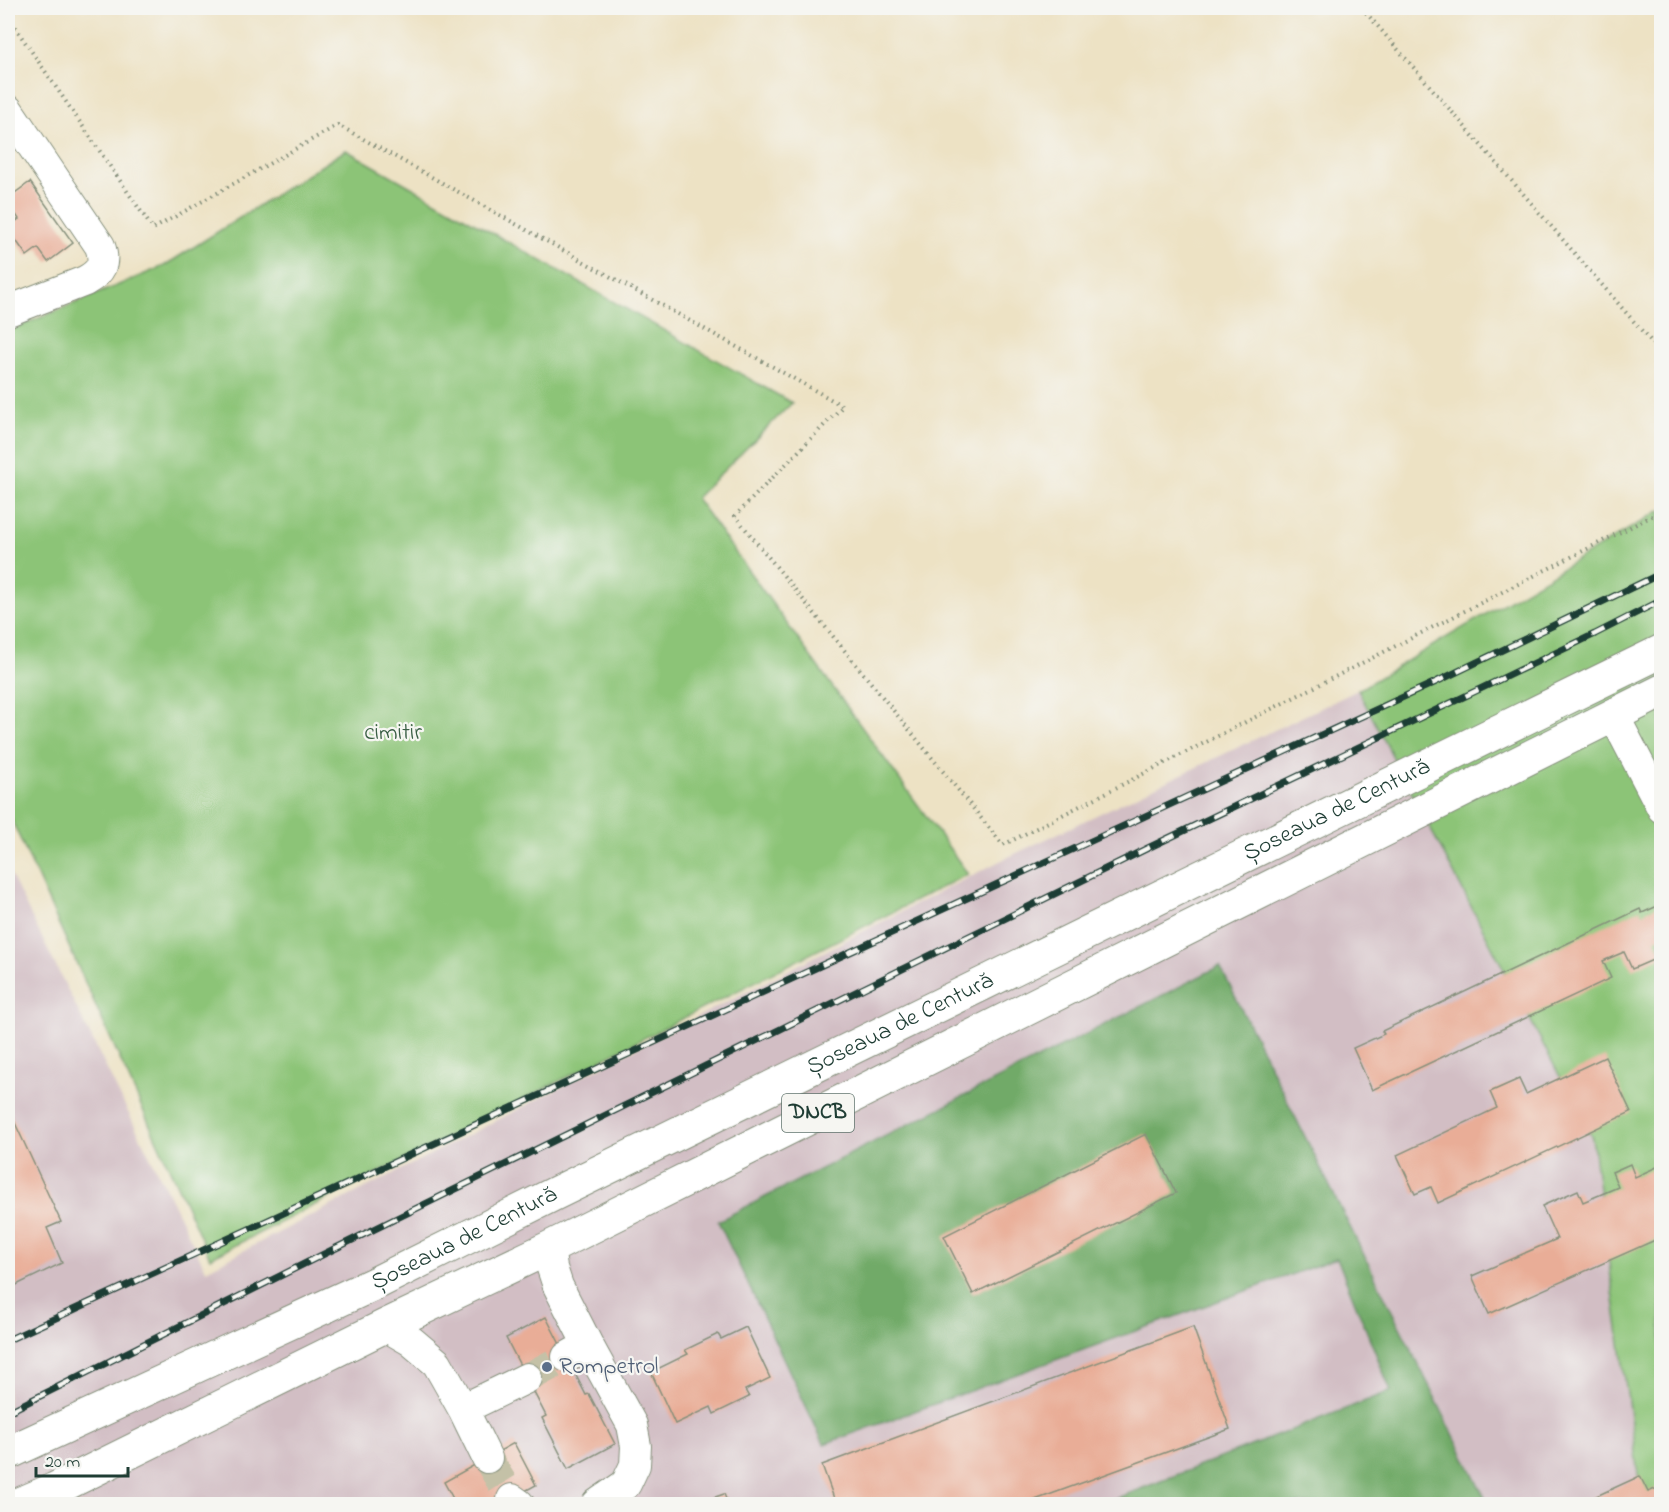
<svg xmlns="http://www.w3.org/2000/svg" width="1669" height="1512" viewBox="0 0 1669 1512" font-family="'Indie Flower',sans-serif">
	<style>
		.industrial { fill: #d2bec4 }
		.green { fill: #8cc477; stroke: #568056; stroke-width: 1.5 }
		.forest { fill: #71aa68; stroke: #48744e; stroke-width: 1.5 }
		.building { fill: #e9ad97 }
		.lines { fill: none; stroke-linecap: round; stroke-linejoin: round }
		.minor-tunnel { stroke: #c4c1a7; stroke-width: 30; stroke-dasharray: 30 15; stroke-linecap: butt }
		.minor-casing { stroke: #86907c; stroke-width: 32 }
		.major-casing { stroke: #86907c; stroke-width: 35 }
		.path { stroke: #86907c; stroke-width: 4; stroke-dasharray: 1.5 4.5; stroke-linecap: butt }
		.minor { stroke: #fff; stroke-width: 30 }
		.major { stroke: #fff; stroke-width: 33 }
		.rail-casing { stroke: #1f3d34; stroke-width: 7 }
		.rail { stroke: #f6f6f2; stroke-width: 4.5; stroke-dasharray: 14; stroke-linecap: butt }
		.service-dot { fill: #5c6f8a; stroke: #f6f6f2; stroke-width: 2 }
		.labels { text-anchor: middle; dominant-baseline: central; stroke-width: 4.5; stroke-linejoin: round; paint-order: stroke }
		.shield { fill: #f6f6f2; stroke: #60746d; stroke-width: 1.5 }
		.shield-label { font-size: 22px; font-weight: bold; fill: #1f3d34 }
		.park-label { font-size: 24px; fill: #3a5f45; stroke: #f6f6f2 }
		.street-label { font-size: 24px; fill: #1f3d34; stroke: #f6f6f2 }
		.service-label { font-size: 24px; fill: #4e5e75; stroke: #f6f6f2; text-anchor: start }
	</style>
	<rect width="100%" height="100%" fill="#f6f6f2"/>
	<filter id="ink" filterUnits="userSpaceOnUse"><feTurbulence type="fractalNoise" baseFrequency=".0167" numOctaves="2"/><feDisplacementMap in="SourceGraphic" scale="12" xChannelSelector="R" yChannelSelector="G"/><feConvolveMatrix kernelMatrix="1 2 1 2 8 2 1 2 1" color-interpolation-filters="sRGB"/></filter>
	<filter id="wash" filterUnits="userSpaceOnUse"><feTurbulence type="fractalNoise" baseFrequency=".008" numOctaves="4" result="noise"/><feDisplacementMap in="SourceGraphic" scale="24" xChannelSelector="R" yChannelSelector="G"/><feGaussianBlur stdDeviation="1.35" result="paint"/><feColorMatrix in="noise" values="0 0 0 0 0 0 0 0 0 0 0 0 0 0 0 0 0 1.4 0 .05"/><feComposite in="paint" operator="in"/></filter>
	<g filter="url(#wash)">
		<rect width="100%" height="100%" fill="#ede2c4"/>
		<path class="industrial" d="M 1358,690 L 1592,1138 L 1642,1504 L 8,1504 L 8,869 L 206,1270 L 998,862 Z"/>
		<path class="green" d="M 346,150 L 792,403 L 696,498 L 968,874 L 210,1258 L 8,812 L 8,331 L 164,266 Z
			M 1661,510 L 1661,1504 L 1642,1504 L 1592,1138 L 1358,690 Z"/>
		<path class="forest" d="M 1220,966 L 1488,1504 L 1102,1504 L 1391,1391 L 1337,1258 L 824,1444 L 718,1221 Z"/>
		<g id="blocks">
			<path class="building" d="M 30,182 L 73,243 L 48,262 L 38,248 L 27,256 L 8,229 L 8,227 L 19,219 L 8,203 L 8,198 Z
				M 1662,904 L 1662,937 L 1655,939 L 1662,952 L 1662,956 L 1632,969 L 1624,952 L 1603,961 L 1611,978 L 1372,1090 L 1353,1048 L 1384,1034 L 1382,1031 L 1640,909 L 1642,913 Z
				M 1605,1057 L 1631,1112 L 1438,1203 L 1431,1187 L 1415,1194 L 1397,1155 L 1497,1108 L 1490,1092 L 1519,1079 L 1526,1094 Z
				M 8,1108 L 61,1222 L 47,1228 L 62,1263 L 8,1289 Z
				M 1146,1134 L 1176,1193 L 973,1294 L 944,1236 Z
				M 1630,1164 L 1635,1177 L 1659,1166 L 1662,1172 L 1662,1237 L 1489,1314 L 1472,1276 L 1557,1239 L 1542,1206 L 1578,1190 L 1583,1202 L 1618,1187 L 1612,1172 Z
				M 546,1317 L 586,1395 L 589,1394 L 615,1444 L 568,1469 L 542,1418 L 546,1416 L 506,1338 Z
				M 746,1327 L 770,1378 L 745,1390 L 749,1397 L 714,1414 L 711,1407 L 675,1424 L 651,1372 L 688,1354 L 685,1350 L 718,1334 L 721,1339 Z
				M 1193,1327 L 1230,1429 L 1024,1504 L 836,1504 L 822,1465 Z
				M 514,1443 L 536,1485 L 501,1504 L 456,1504 L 444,1482 Z
				M 1640,1476 L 1648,1492 L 1662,1486 L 1662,1504 L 1579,1504 Z
				M 724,1494 L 728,1504 L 695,1504 Z"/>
		</g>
	</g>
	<g filter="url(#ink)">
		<use href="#blocks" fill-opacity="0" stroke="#86907c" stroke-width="1.5"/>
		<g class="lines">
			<path class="minor-tunnel" d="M 527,1378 L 567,1357
				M 487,1458 L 512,1499"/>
			<defs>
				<path id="minor" d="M 8,110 L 100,246 C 106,264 101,272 85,281 L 8,311
					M 1613,714 L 1662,808
					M 549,1248 L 552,1268 L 558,1286 L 588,1345 L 567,1357
					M 385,1326 L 411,1341 L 437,1363 L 463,1409 L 527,1378
					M 588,1345 L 632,1425 L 636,1446 L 635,1465 L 626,1484 L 597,1504
					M 463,1409 L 487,1458
					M 512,1499 L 519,1504"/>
				<g id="major">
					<path id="s1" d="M 8,1453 L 376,1283 L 554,1194 L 1662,651"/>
					<path d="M 20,1504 L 55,1489 L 385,1326 L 549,1248 L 1662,691"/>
				</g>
			</defs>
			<use href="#minor" class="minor-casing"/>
			<use href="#major" class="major-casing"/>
			<path class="path" d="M 1362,8 L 1662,354
				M 8,17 L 153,229 L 338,125 L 843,406 L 735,516 L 1003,845 L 1662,511"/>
			<use href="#minor" class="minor"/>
			<use href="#major" class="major"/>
			<defs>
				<path id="rail" d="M 8,1340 L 1436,682 L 1662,573
					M 8,1412 L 334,1249 L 1150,847 L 1595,634 L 1662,600"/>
			</defs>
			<use href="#rail" class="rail-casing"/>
			<use href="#rail" class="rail"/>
		</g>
	</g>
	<circle class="service-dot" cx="547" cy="1367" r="6"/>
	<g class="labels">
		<rect class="shield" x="782" y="1094" width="72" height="38" rx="4.5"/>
		<g class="shield-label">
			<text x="818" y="1113">DNCB</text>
		</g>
		<g class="park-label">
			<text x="393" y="733">cimitir</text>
		</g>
		<g class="street-label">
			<text stroke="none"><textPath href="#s1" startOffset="1476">Șoseaua de Centură</textPath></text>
			<text stroke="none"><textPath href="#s1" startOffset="990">Șoseaua de Centură</textPath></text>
			<text stroke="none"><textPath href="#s1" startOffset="504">Șoseaua de Centură</textPath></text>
		</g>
		<g class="service-label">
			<text x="559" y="1367">Rompetrol</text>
		</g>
	</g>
	<rect width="1669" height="1512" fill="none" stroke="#f6f6f2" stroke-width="30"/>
	<path d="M36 1467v9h92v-9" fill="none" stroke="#1f3d34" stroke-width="3"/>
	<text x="45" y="1467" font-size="18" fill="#1f3d34" stroke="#f6f6f2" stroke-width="4.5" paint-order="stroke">20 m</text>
</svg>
